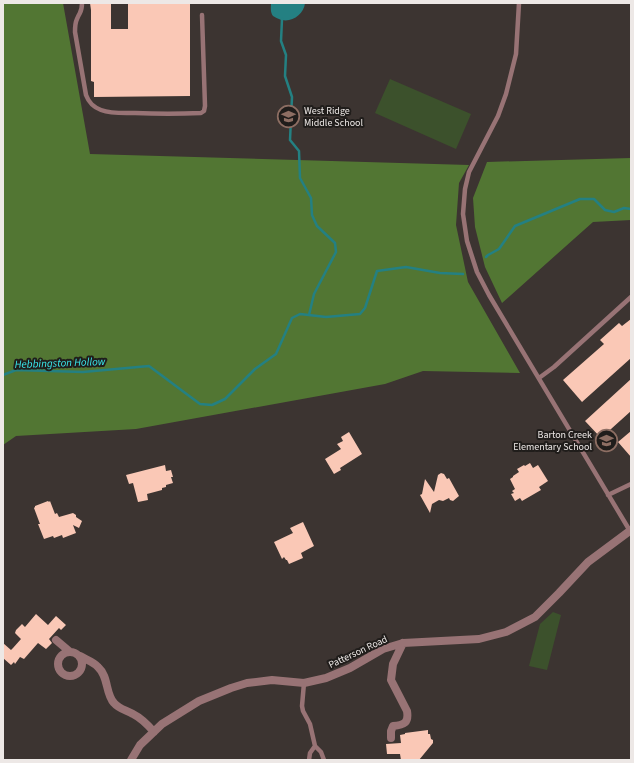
<svg xmlns="http://www.w3.org/2000/svg" width="634" height="763" viewBox="0 0 634 763" font-family="'Source Sans 3',sans-serif">
	<style>
		.green { fill: #3c512c }
		.forest { fill: #527633 }
		.water { fill: #248082 }
		.lines { fill: none; stroke-linecap: round; stroke-linejoin: round }
		.stream { stroke: #248082; stroke-width: 2.5 }
		.building { fill: #fac8b6 }
		.lane { stroke: #987375; stroke-width: 4.5 }
		.street { stroke: #987375; stroke-width: 8 }
		.labels { text-anchor: middle; dominant-baseline: central; stroke-width: 4; stroke-linejoin: round; paint-order: stroke }
		.poi-label { font-size: 10px; fill: #ede8e6; stroke: #201d1b; text-anchor: start }
		.street-label { font-size: 10px; fill: #ede8e6; stroke: #201d1b }
		.water-label { font-size: 11px; font-style: italic; fill: #39e7eb; stroke: #201d1b }
	</style>
	<rect width="100%" height="100%" fill="#3c3431"/>
	<path class="green" d="M 390,79 L 471,114 L 456,149 L 375,113 Z
		M 553,612 L 561,615 L 547,670 L 529,666 L 540,624 Z"/>
	<path class="forest" d="M 3,3 L 63,3 L 90,154 L 469,165 L 459,183 L 456,225 L 468,282 L 520,373 L 423,371 L 385,384 L 136,429 L 16,436 L 3,445 Z
		M 631,158 L 631,220 L 593,222 L 502,303 L 485,267 L 475,227 L 473,198 L 487,162 Z"/>
	<path class="water" d="M 271,3 L 305,3 C 304,15 290,24 279,19 C 276,18 275,17 273,16 C 270,12 271,7 271,3 Z"/>
	<g class="lines">
		<path class="stream" d="M 282,19 L 281,41 L 286,55 L 285,76 L 292,97 L 290,140 L 299,151 L 300,178 L 311,198 L 312,215 L 317,226 L 335,243 L 336,252 L 314,294 L 309,315
			M 486,257 L 488,255 L 499,249 L 515,226 L 580,199 L 594,199 L 605,210 L 614,212 L 624,208 L 631,209
			M 3,375 L 16,370 L 83,372 L 149,366 L 200,404 L 212,405 L 225,399 L 255,369 L 276,354 L 292,318 L 300,314 L 326,317 L 360,314 L 365,308 L 377,271 L 406,267 L 440,273 L 463,274"/>
	</g>
	<path class="building" d="M 90,3 L 111,3 L 111,29 L 128,29 L 128,3 L 190,4 L 190,96 L 94,97 L 94,82 L 91,81 L 91,10 Z
		M 631,319 L 631,358 L 582,402 L 563,380 L 604,344 L 600,340 L 619,323 L 622,326 Z
		M 631,379 L 631,411 L 601,438 L 585,421 Z
		M 631,431 L 631,457 L 618,442 Z
		M 349,432 L 362,454 L 340,468 L 341,470 L 334,474 L 325,459 L 341,449 L 337,444 L 343,441 L 341,437 Z
		M 530,463 L 533,468 L 538,465 L 548,481 L 539,487 L 541,490 L 522,501 L 520,498 L 515,501 L 511,494 L 514,493 L 512,491 L 515,489 L 510,479 L 513,477 L 513,476 L 519,472 L 517,469 L 524,465 L 525,466 Z
		M 165,465 L 166,471 L 171,470 L 173,477 L 171,477 L 173,483 L 166,485 L 166,487 L 162,488 L 162,490 L 147,494 L 148,500 L 138,502 L 133,483 L 129,484 L 126,475 Z
		M 441,473 L 444,474 L 447,479 L 449,478 L 459,496 L 453,501 L 450,500 L 449,498 L 443,501 L 439,500 L 432,504 L 430,513 L 420,495 L 422,494 L 425,479 L 434,492 L 438,475 Z
		M 48,501 L 49,502 L 50,501 L 55,514 L 57,513 L 59,517 L 73,513 L 76,515 L 76,517 L 82,521 L 79,528 L 73,525 L 76,533 L 63,538 L 62,535 L 54,538 L 53,536 L 44,539 L 38,524 L 40,524 L 34,508 L 35,507 L 35,506 Z
		M 303,522 L 314,546 L 301,553 L 303,558 L 289,564 L 287,560 L 286,560 L 284,557 L 282,559 L 274,542 L 293,533 L 290,528 Z
		M 36,614 L 48,625 L 56,616 L 66,625 L 61,630 L 59,628 L 49,639 L 52,643 L 46,649 L 38,643 L 24,659 L 20,657 L 15,664 L 14,662 L 11,665 L 3,658 L 3,643 L 11,650 L 13,648 L 21,639 L 15,633 L 16,630 L 22,624 L 25,627 Z
		M 428,730 L 428,734 L 430,734 L 431,739 L 433,740 L 433,743 L 419,760 L 401,760 L 400,754 L 387,754 L 386,744 L 401,743 L 400,735 L 405,734 L 405,733 Z"/>
	<g class="lines">
		<path class="lane" d="M 82,3 C 82,13 80,11 77,19 C 75,23 75,28 75,32 L 86,95 C 89,103 93,107 101,110 C 112,114 124,113 135,113 C 157,114 179,114 201,113 L 204,111 L 205,106 L 202,15
			M 519,3 L 516,54 L 506,94 L 498,116 L 469,172 L 465,189 L 463,214 L 467,241 L 477,272 L 489,295 L 630,531
			M 539,378 L 554,367 L 631,297
			M 608,495 L 631,484
			M 304,683 L 302,706 L 303,711 L 310,724 L 315,746 L 321,752 L 324,760
			M 309,760 L 310,753 L 315,746"/>
		<path class="street" d="M 56,640 L 69,651
			M58 664a12 12 0 1 1 24 0a12 12 0 1 1-24 0Z
			M 80,656 C 85,659 94,662 98,667 C 109,677 105,693 114,703 C 119,709 126,710 133,714 C 141,718 148,725 154,732
			M 391,738 L 391,731 L 393,726 C 404,725 409,723 407,711 L 391,680 L 393,664 L 403,643
			M 131,760 L 140,745 L 162,724 L 199,701 L 231,688 L 247,683 L 272,680 L 304,683 L 326,678 L 350,668 L 383,649 L 403,643 L 479,639 L 506,632 L 535,617 L 559,593 L 588,562 L 631,530"/>
	</g>
	<defs>
		<symbol id="school-ring" viewBox="-11 -11 22 22"><circle r="9.5" fill="#201d1b" stroke="#8d6e63" stroke-width="1.5"/><path d="M0-5L7-2L0 1L-7-2ZM-4 1L0 2.5L4 1V4Q0 6-4 4Z" fill="#8d6e63"/></symbol>
	</defs>
	<g fill-rule="evenodd">
		<use href="#school-ring" x="276" y="104" width="25" height="25"/>
		<use href="#school-ring" x="594" y="428" width="25" height="25"/>
	</g>
	<g class="labels">
		<g class="poi-label">
			<text x="304" y="111">West Ridge<tspan x="304" dy="12">Middle School</tspan></text>
			<text x="592" y="435" text-anchor="end">Barton Creek<tspan x="592" dy="12">Elementary School</tspan></text>
		</g>
		<g class="street-label">
			<text transform="translate(358 652) rotate(-25)">Patterson Road</text>
		</g>
		<g class="water-label">
			<text transform="translate(60 363) rotate(-2)">Hebbingston Hollow</text>
		</g>
	</g>
	<rect width="634" height="763" fill="none" stroke="#ede8e6" stroke-width="8"/>
</svg>
